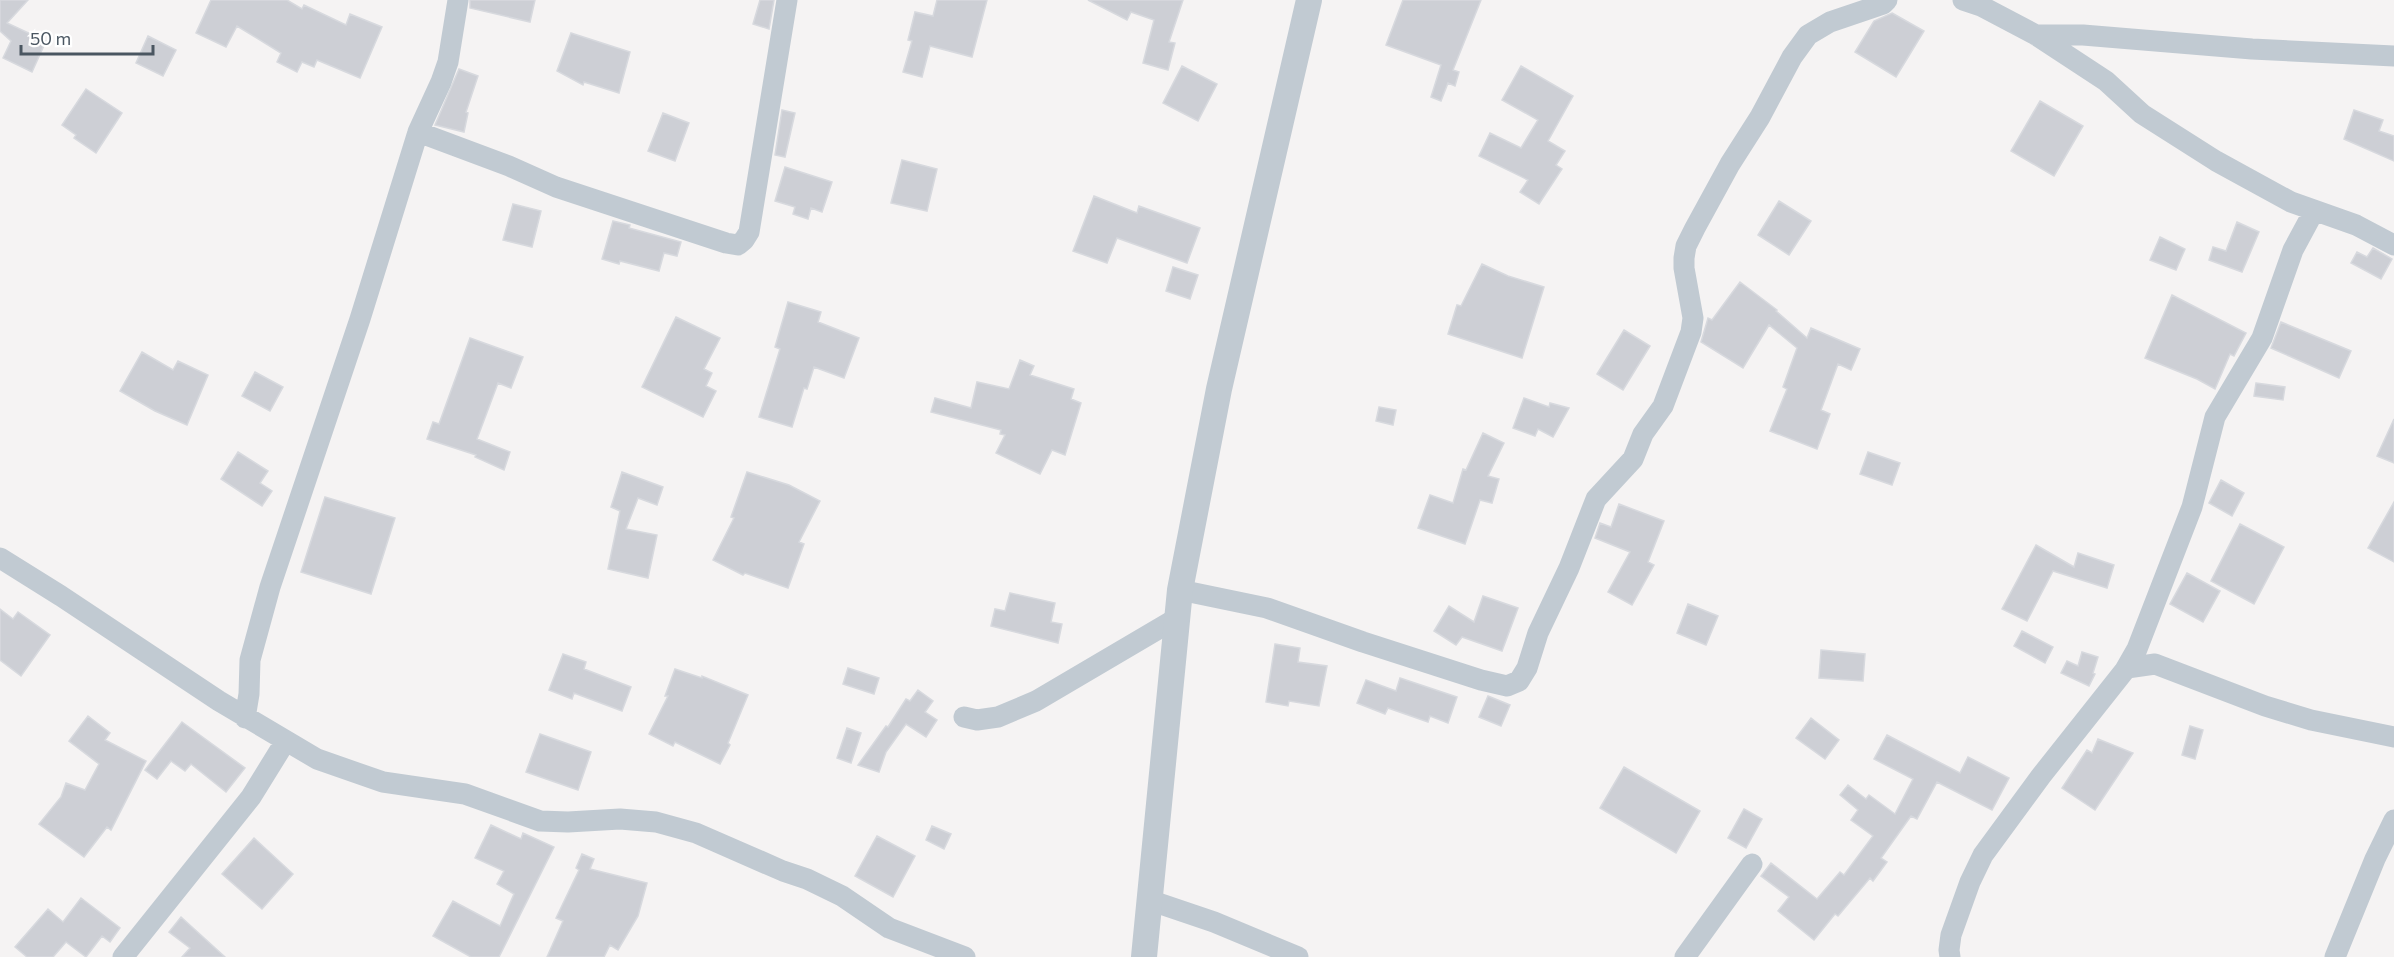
<svg xmlns="http://www.w3.org/2000/svg" width="2394" height="957" viewBox="0 0 2394 957" font-family="Commissioner,sans-serif">
	<style>
		.building { fill: #cdcfd5; stroke: #d7d9de; stroke-width: 1.5 }
		.lines { fill: none; stroke-linecap: round; stroke-linejoin: round }
		.minor { stroke: #c1cad2; stroke-width: 21 }
		.tertiary { stroke: #c1cad2; stroke-width: 26 }
	</style>
	<rect width="100%" height="100%" fill="#f5f3f3"/>
	<path class="building" d="M 0,0 L 28,0 L 7,23 L 46,41 L 32,72 L 3,58 L 11,41 L 0,31 Z
		M 211,0 L 287,0 L 302,9 L 304,5 L 346,25 L 350,14 L 382,27 L 360,78 L 317,60 L 314,67 L 302,62 L 297,72 L 277,62 L 281,53 L 237,26 L 226,47 L 196,33 Z
		M 470,0 L 535,0 L 530,22 L 470,8 Z
		M 760,0 L 774,0 L 769,29 L 753,24 Z
		M 937,0 L 987,0 L 972,57 L 930,46 L 922,77 L 903,72 L 912,41 L 908,40 L 915,12 L 933,16 Z
		M 1088,0 L 1183,0 L 1169,42 L 1175,43 L 1168,70 L 1143,63 L 1154,20 L 1131,12 L 1127,20 Z
		M 1403,0 L 1481,0 L 1453,70 L 1459,72 L 1455,86 L 1448,83 L 1441,101 L 1431,97 L 1441,65 L 1386,45 Z
		M 1892,13 L 1924,31 L 1896,77 L 1855,52 L 1874,21 Z
		M 571,33 L 630,52 L 619,93 L 584,82 L 583,85 L 557,71 Z
		M 148,36 L 176,50 L 163,76 L 136,63 Z
		M 1182,66 L 1217,84 L 1198,121 L 1163,103 Z
		M 1521,66 L 1573,96 L 1548,141 L 1565,151 L 1556,165 L 1562,169 L 1539,204 L 1520,192 L 1528,180 L 1479,156 L 1490,133 L 1521,148 L 1538,120 L 1502,100 Z
		M 459,69 L 478,76 L 466,112 L 468,113 L 464,132 L 435,125 Z
		M 86,89 L 122,113 L 96,153 L 74,138 L 76,135 L 62,125 Z
		M 2040,101 L 2083,126 L 2054,176 L 2011,151 Z
		M 782,110 L 795,113 L 785,157 L 775,155 Z
		M 2354,110 L 2383,120 L 2379,131 L 2394,136 L 2394,161 L 2344,139 Z
		M 663,113 L 689,123 L 675,161 L 648,151 Z
		M 902,160 L 937,169 L 927,211 L 891,203 Z
		M 785,167 L 832,182 L 822,212 L 811,208 L 808,219 L 793,214 L 795,207 L 775,201 Z
		M 1094,196 L 1137,213 L 1139,206 L 1200,228 L 1187,263 L 1117,238 L 1107,263 L 1073,251 Z
		M 1779,201 L 1811,221 L 1789,255 L 1758,235 Z
		M 513,204 L 541,211 L 532,247 L 503,240 Z
		M 613,221 L 630,225 L 629,228 L 681,242 L 677,256 L 664,253 L 659,271 L 620,261 L 619,264 L 602,259 Z
		M 2237,222 L 2259,232 L 2242,272 L 2209,260 L 2213,247 L 2226,251 Z
		M 2160,237 L 2185,249 L 2176,270 L 2150,260 Z
		M 2373,248 L 2392,259 L 2381,279 L 2351,263 L 2357,252 L 2367,257 Z
		M 1482,264 L 1508,276 L 1544,287 L 1522,358 L 1448,334 L 1457,305 L 1461,306 Z
		M 1173,267 L 1198,275 L 1190,299 L 1166,291 Z
		M 1740,282 L 1777,310 L 1776,311 L 1807,338 L 1811,328 L 1860,349 L 1851,370 L 1838,364 L 1821,410 L 1830,414 L 1817,449 L 1770,431 L 1787,389 L 1783,387 L 1797,348 L 1769,325 L 1743,368 L 1701,342 L 1708,318 L 1712,320 Z
		M 2172,295 L 2246,333 L 2234,356 L 2230,354 L 2215,389 L 2197,379 L 2145,358 Z
		M 788,302 L 821,312 L 818,322 L 859,338 L 844,378 L 814,367 L 807,389 L 804,388 L 792,427 L 759,417 L 780,349 L 775,347 Z
		M 676,317 L 720,338 L 704,369 L 712,373 L 706,386 L 716,391 L 703,417 L 642,387 Z
		M 2281,322 L 2351,351 L 2339,378 L 2271,348 Z
		M 1624,330 L 1650,346 L 1623,390 L 1597,374 Z
		M 470,338 L 523,357 L 511,388 L 498,383 L 477,439 L 510,452 L 504,470 L 475,457 L 476,455 L 427,439 L 433,422 L 439,424 Z
		M 142,352 L 173,370 L 178,361 L 208,375 L 187,425 L 155,411 L 120,391 Z
		M 1020,360 L 1034,366 L 1030,375 L 1074,389 L 1071,399 L 1081,403 L 1065,455 L 1052,450 L 1040,474 L 996,453 L 1005,435 L 1000,434 L 1001,430 L 931,412 L 935,398 L 971,408 L 977,382 L 1009,389 Z
		M 255,372 L 283,387 L 270,411 L 242,396 Z
		M 2256,383 L 2285,387 L 2283,400 L 2254,396 Z
		M 1524,398 L 1549,407 L 1550,403 L 1569,408 L 1553,437 L 1538,429 L 1535,436 L 1513,428 Z
		M 1379,407 L 1396,410 L 1393,425 L 1376,421 Z
		M 2394,419 L 2394,463 L 2377,456 Z
		M 1483,433 L 1504,443 L 1488,476 L 1499,479 L 1492,503 L 1480,500 L 1465,544 L 1418,528 L 1430,495 L 1453,503 L 1463,469 L 1466,470 Z
		M 238,452 L 268,471 L 260,483 L 272,491 L 262,506 L 221,479 Z
		M 1868,452 L 1900,463 L 1892,485 L 1860,474 Z
		M 622,472 L 663,487 L 657,505 L 638,498 L 626,529 L 657,535 L 648,578 L 608,569 L 620,511 L 611,507 Z
		M 747,472 L 789,485 L 820,501 L 799,542 L 804,544 L 788,588 L 745,573 L 743,575 L 713,560 L 734,518 L 731,517 Z
		M 2221,480 L 2244,493 L 2232,516 L 2209,503 Z
		M 325,497 L 395,518 L 371,594 L 301,572 Z
		M 2394,502 L 2394,562 L 2368,548 Z
		M 1619,504 L 1664,521 L 1648,562 L 1654,565 L 1632,605 L 1608,592 L 1630,552 L 1595,538 L 1600,523 L 1611,527 Z
		M 2240,524 L 2284,547 L 2254,604 L 2211,581 Z
		M 2036,545 L 2074,567 L 2078,553 L 2114,565 L 2107,588 L 2053,571 L 2027,621 L 2002,609 Z
		M 2187,573 L 2220,591 L 2203,622 L 2170,604 Z
		M 1010,593 L 1055,603 L 1051,622 L 1062,624 L 1058,643 L 991,626 L 995,609 L 1005,611 Z
		M 1483,596 L 1518,608 L 1502,651 L 1462,637 L 1456,645 L 1434,631 L 1449,606 L 1474,622 Z
		M 1688,604 L 1718,616 L 1706,645 L 1677,633 Z
		M 0,609 L 13,619 L 18,612 L 50,635 L 21,676 L 0,660 Z
		M 2022,631 L 2053,647 L 2045,663 L 2014,646 Z
		M 1275,644 L 1300,648 L 1298,662 L 1327,666 L 1319,706 L 1289,701 L 1288,706 L 1266,702 Z
		M 1821,650 L 1865,654 L 1863,681 L 1819,678 Z
		M 2082,652 L 2098,657 L 2093,673 L 2095,674 L 2089,686 L 2061,673 L 2067,661 L 2078,666 Z
		M 563,654 L 586,662 L 584,669 L 631,687 L 622,711 L 574,693 L 572,699 L 549,690 Z
		M 848,668 L 879,678 L 874,694 L 843,684 Z
		M 675,669 L 702,678 L 702,676 L 748,695 L 728,743 L 730,745 L 720,764 L 675,742 L 673,746 L 649,734 L 668,696 L 665,696 Z
		M 1400,678 L 1457,697 L 1448,723 L 1430,716 L 1428,722 L 1388,708 L 1385,714 L 1357,703 L 1366,680 L 1396,691 Z
		M 918,690 L 933,701 L 925,712 L 937,720 L 926,737 L 906,724 L 886,752 L 879,772 L 858,765 L 886,726 L 888,727 L 906,699 L 910,701 Z
		M 1488,696 L 1510,705 L 1501,726 L 1479,717 Z
		M 88,716 L 110,733 L 105,740 L 146,761 L 111,830 L 107,827 L 84,857 L 39,824 L 61,797 L 66,783 L 85,790 L 99,764 L 69,741 Z
		M 1811,718 L 1839,740 L 1825,759 L 1796,738 Z
		M 182,722 L 245,768 L 226,792 L 191,764 L 185,771 L 171,761 L 157,779 L 145,770 Z
		M 2190,726 L 2203,730 L 2195,759 L 2182,755 Z
		M 847,728 L 861,733 L 851,763 L 837,758 Z
		M 540,734 L 591,752 L 578,790 L 526,772 Z
		M 1887,735 L 1960,773 L 1968,757 L 2009,778 L 1992,810 L 1937,782 L 1917,819 L 1911,816 L 1881,858 L 1887,862 L 1873,881 L 1870,878 L 1838,916 L 1835,914 L 1814,940 L 1778,911 L 1789,897 L 1761,876 L 1771,863 L 1817,899 L 1840,872 L 1844,875 L 1873,836 L 1851,820 L 1858,810 L 1840,795 L 1848,785 L 1866,799 L 1869,795 L 1895,814 L 1913,779 L 1874,759 Z
		M 2098,739 L 2133,753 L 2095,810 L 2062,788 L 2087,750 L 2092,753 Z
		M 1624,767 L 1700,811 L 1676,853 L 1600,808 Z
		M 1744,809 L 1762,819 L 1746,848 L 1728,838 Z
		M 491,825 L 521,839 L 523,833 L 554,847 L 499,957 L 471,957 L 433,936 L 453,901 L 500,926 L 514,894 L 497,884 L 504,871 L 475,858 Z
		M 932,826 L 951,834 L 944,849 L 926,840 Z
		M 877,836 L 915,856 L 893,897 L 855,876 Z
		M 254,838 L 293,874 L 262,909 L 222,874 Z
		M 582,854 L 594,859 L 590,869 L 647,883 L 638,916 L 618,950 L 610,945 L 604,957 L 547,957 L 563,921 L 556,918 L 579,870 L 576,868 Z
		M 81,898 L 120,928 L 110,942 L 102,936 L 86,957 L 66,942 L 53,957 L 27,957 L 15,947 L 48,909 L 63,922 Z
		M 181,917 L 225,957 L 182,957 L 190,948 L 169,932 Z"/>
	<g class="lines">
		<path class="minor" d="M 1963,0 L 1981,6 L 2036,35 L 2106,81 L 2142,114 L 2216,161 L 2291,202 L 2356,225 L 2394,245
			M 2036,35 L 2083,35 L 2252,49 L 2394,56
			M 418,132 L 509,166 L 556,187 L 726,243 L 738,245 L 744,240 L 749,232 L 787,0
			M 0,558 L 61,596 L 219,701 L 317,759 L 383,782 L 465,794 L 540,821 L 568,822 L 620,819 L 656,822 L 696,833 L 783,871 L 807,879 L 842,896 L 889,928 L 965,957
			M 1180,590 L 1267,608 L 1363,642 L 1481,680 L 1507,686 L 1519,681 L 1527,668 L 1538,633 L 1569,568 L 1596,499 L 1633,459 L 1643,434 L 1663,406 L 1691,332 L 1693,318 L 1684,268 L 1684,258 L 1686,246 L 1695,228 L 1730,164 L 1760,117 L 1792,57 L 1808,35 L 1830,22 L 1883,4 L 1887,0
			M 2127,668 L 2155,664 L 2265,706 L 2311,720 L 2394,737
			M 964,717 L 977,720 L 998,717 L 1036,701 L 1177,618
			M 245,718 L 249,694 L 250,660 L 270,587 L 360,319 L 418,132 L 441,82 L 448,62 L 458,0
			M 1149,900 L 1214,922 L 1298,957
			M 123,957 L 251,797 L 285,742
			M 1685,957 L 1752,864
			M 1950,957 L 1949,950 L 1951,935 L 1970,882 L 1983,855 L 2041,776 L 2125,670 L 2137,649 L 2192,507 L 2215,417 L 2262,338 L 2293,250 L 2314,211
			M 2335,957 L 2375,859 L 2394,820"/>
		<path class="tertiary" d="M 1144,957 L 1180,590 L 1219,389 L 1309,0"/>
	</g>
	<path d="M21 45v9h132v-9" fill="none" stroke="#4a5661" stroke-width="3"/>
	<text x="30" y="45" font-size="18" fill="#4a5661" stroke="#ffffff" stroke-width="4.5" paint-order="stroke">50 m</text>
</svg>
